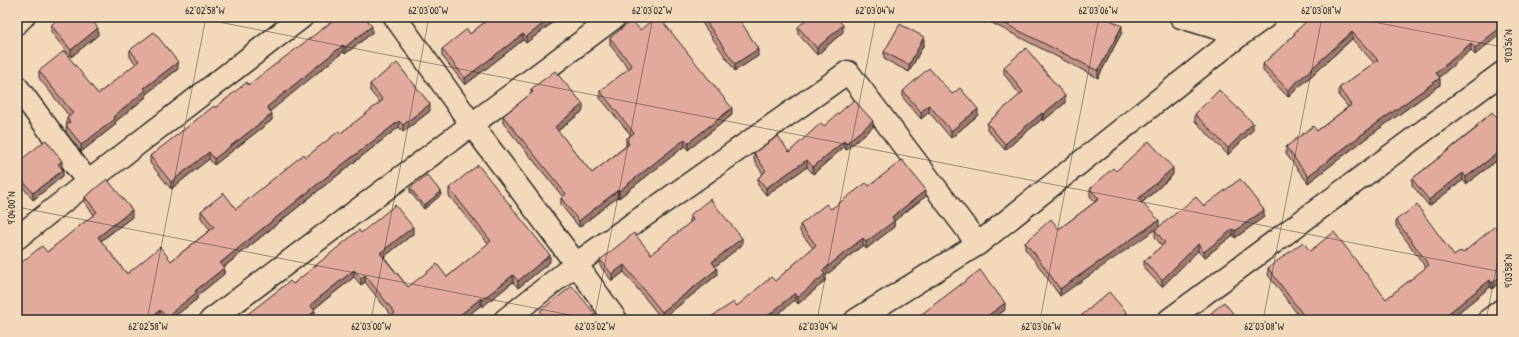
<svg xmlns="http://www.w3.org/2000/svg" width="1519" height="337" viewBox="0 0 1519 337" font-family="'Patrick Hand',sans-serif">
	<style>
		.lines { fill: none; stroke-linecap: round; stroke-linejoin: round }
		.minor-casing { stroke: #2b2b2b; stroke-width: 25 }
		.minor { stroke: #f3d9ba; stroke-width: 22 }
		.wall { fill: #c29286; stroke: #2b2b2b }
		.shaded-wall { fill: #9e776d; stroke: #2b2b2b }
		.building { fill: #e2aa9c; stroke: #2b2b2b }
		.ticks { fill: none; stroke: #2b2b2b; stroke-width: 1; stroke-opacity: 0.45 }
		.neatline { fill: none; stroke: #2b2b2b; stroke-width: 1.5 }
		.ticks-label { font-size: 10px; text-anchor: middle; fill: #2b2b2b }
	</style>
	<rect width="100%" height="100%" fill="#f3d9ba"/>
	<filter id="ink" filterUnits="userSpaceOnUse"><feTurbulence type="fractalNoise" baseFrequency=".025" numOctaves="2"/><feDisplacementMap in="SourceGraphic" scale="8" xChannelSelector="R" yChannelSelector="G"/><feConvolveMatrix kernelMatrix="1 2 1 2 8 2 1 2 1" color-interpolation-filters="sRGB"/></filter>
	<g filter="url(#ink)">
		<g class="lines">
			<defs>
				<path id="minor" d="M 395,17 L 472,125 L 576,264 L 616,320
					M 1181,17 L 1240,35
					M 17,23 L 23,17
					M 17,87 L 88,182
					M 17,238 L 88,182 L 302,17
					M 211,320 L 615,17
					M 505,320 L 576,264 L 848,72 L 978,244
					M 856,320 L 978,244 L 1240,35 L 1265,17
					M 1169,320 L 1502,73
					M 1489,320 L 1502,310"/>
			</defs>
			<use href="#minor" class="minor-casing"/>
			<use href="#minor" class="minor"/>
		</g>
		<path class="wall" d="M 491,17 L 560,17 L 526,43 L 523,40 L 465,85 L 442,56 L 442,49 L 470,34 Z
			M 698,17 L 738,17 L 758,56 L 735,71 Z
			M 990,17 L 1105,17 L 1122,32 L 1098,78 L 990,22 Z
			M 1502,17 L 1475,55 L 1471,50 L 1439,77 L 1440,85 L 1369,136 L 1308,183 L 1286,154 L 1286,147 L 1317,131 L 1348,107 L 1339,96 L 1339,88 L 1374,63 L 1352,39 L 1288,97 L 1263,71 L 1263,64 L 1294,35 L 1294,33 L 1434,19 L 1447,22 Z
			M 51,25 L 98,35 L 71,57 L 51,32 Z
			M 798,27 L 843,32 L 817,55 L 798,34 Z
			M 640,30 L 732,115 L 688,150 L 685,146 L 619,198 L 618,197 L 579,227 L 561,205 L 561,198 L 563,197 L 503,123 L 503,116 L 531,94 L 531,89 L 583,111 L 558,131 L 592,173 L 626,146 L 626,139 L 631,135 L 600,98 L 600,91 L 629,69 L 610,45 L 610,38 Z
			M 372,33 L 345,54 L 343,52 L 270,111 L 272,120 L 214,165 L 209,159 L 171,189 L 150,163 L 150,156 L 215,108 L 248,85 Z
			M 924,44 L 909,72 L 884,59 L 884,52 Z
			M 130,50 L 178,69 L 146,94 L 146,97 L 115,122 L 115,125 L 81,152 L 66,132 L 67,118 L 69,116 L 39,78 L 39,71 L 98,94 L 136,64 L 130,57 Z
			M 1004,67 L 1065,103 L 1043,121 L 1042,119 L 1005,150 L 987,129 L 987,123 L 1020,95 L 1004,74 Z
			M 370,84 L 430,111 L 403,132 L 399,127 L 324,186 L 224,267 L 224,274 L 197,296 L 197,299 L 170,320 L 163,320 L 160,317 L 47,252 L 94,215 L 85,203 L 85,197 L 132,217 L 101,241 L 127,274 L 171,261 L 210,230 L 201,218 L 201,211 L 236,209 L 306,157 L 341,133 L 380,103 L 370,91 Z
			M 903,91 L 952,94 L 978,115 L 951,138 L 929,112 L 921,119 L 903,98 Z
			M 1502,112 L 1502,163 L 1499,159 L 1466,184 L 1463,180 L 1429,206 L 1412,185 L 1412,179 L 1476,128 L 1476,126 L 1496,117 Z
			M 1195,114 L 1253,130 L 1228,155 L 1195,121 Z
			M 824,126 L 873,127 L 846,150 L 844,147 L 813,174 L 807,167 L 766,195 L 758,185 L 758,178 L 763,174 L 754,160 L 754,153 L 789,152 Z
			M 17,163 L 62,168 L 63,176 L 33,200 L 17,180 Z
			M 1116,171 L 1173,175 L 1142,203 L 1060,296 L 1035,261 L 1025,249 L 1025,243 L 1059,229 L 1095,202 L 1090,196 L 1090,189 Z
			M 869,186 L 926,196 L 894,221 L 894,227 L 866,249 L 863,245 L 825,276 L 825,281 L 798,304 L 795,300 L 737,306 L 775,281 L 813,248 L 800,232 L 800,225 L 831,209 Z
			M 410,188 L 441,195 L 424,209 L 410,192 Z
			M 449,188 L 550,262 L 518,288 L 513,282 L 482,307 L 481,305 L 463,320 L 387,320 L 392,316 L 365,282 L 361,285 L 354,277 L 314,309 L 315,318 L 293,284 L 361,233 L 413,234 L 384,257 L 408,287 L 447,277 L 488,244 L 449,196 Z
			M 1204,206 L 1264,217 L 1235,238 L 1233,235 L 1204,258 L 1198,251 L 1162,287 L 1144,268 L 1144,261 L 1162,246 L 1155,237 L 1155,230 Z
			M 690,215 L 742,245 L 715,266 L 717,275 L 662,319 L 624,272 L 612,281 L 600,266 L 600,260 L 651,254 L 690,223 Z
			M 1396,220 L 1454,256 L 1463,253 L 1502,223 L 1502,281 L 1492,289 L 1490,287 L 1449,320 L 1302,320 L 1268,275 L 1268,268 L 1310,251 L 1386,299 L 1426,268 L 1396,226 Z
			M 1005,310 L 991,320 L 919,320 L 919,316 Z
			M 1082,315 L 1127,320 L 1082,320 Z"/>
		<path class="shaded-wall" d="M 552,17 L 560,17 L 526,43 L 526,37 Z
			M 843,25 L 843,32 L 817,55 L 817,48 Z
			M 372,26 L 372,33 L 345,54 L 345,47 Z
			M 1122,26 L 1122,32 L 1098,78 L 1098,71 Z
			M 1502,26 L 1502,33 L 1475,55 L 1475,48 Z
			M 98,28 L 98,35 L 71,57 L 71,50 Z
			M 1352,32 L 1352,39 L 1288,97 L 1288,90 Z
			M 523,34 L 523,40 L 465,85 L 465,78 Z
			M 924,37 L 924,44 L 909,72 L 909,65 Z
			M 1471,43 L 1471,50 L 1436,80 L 1436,73 Z
			M 343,45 L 343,52 L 267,114 L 267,107 Z
			M 758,49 L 758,56 L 735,71 L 735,64 Z
			M 178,62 L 178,69 L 146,94 L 146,97 L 115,122 L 115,125 L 81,152 L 81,145 L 144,88 Z
			M 1440,78 L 1440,85 L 1369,136 L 1308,183 L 1308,176 L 1369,129 Z
			M 1065,96 L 1065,103 L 1043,121 L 1043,114 Z
			M 430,104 L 430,111 L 403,132 L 403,125 Z
			M 583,104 L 583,111 L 555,133 L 555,127 Z
			M 929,105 L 929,112 L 921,119 L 921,112 Z
			M 732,108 L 732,115 L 688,150 L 688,143 Z
			M 978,109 L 978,115 L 951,138 L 951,131 Z
			M 1042,113 L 1042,119 L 1005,150 L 1005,144 Z
			M 272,114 L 272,120 L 214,165 L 214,159 Z
			M 399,121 L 399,127 L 324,186 L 220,270 L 220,263 L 324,179 Z
			M 873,121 L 873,127 L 846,150 L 846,143 Z
			M 1253,123 L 1253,130 L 1228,155 L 1228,148 Z
			M 685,139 L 685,146 L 619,198 L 619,191 Z
			M 844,141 L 844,147 L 813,174 L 813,167 Z
			M 209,152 L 209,159 L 171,189 L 171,182 Z
			M 1499,152 L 1499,159 L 1466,184 L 1466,177 Z
			M 807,160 L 807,167 L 766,195 L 766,188 Z
			M 62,161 L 62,168 L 58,171 L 58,164 Z
			M 1173,168 L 1173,175 L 1138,206 L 1138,199 Z
			M 63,170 L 63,176 L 33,200 L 33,193 Z
			M 1463,173 L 1463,180 L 1429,206 L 1429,200 Z
			M 618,190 L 618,197 L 579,227 L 579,221 Z
			M 926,190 L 926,196 L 894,221 L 894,227 L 866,249 L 866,242 L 892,217 Z
			M 441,192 L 441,195 L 424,209 L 424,205 Z
			M 132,210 L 132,217 L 98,243 L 98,237 Z
			M 1264,210 L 1264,217 L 1235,238 L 1235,231 Z
			M 1159,220 L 1159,227 L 1060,296 L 1060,289 Z
			M 413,227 L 413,234 L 380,260 L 380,253 Z
			M 1233,229 L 1233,235 L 1204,258 L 1204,252 Z
			M 742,238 L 742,245 L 712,269 L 712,262 Z
			M 863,238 L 863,245 L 825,276 L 825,281 L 798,304 L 798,297 L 822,271 Z
			M 1198,244 L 1198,251 L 1162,287 L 1162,280 Z
			M 550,255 L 550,262 L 518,288 L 518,281 Z
			M 624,265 L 624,272 L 612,281 L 612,274 Z
			M 224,268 L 224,274 L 197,296 L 197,299 L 170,320 L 166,320 L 166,317 L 195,291 Z
			M 717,269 L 717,275 L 662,319 L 662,312 Z
			M 354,270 L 354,277 L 310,312 L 310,305 Z
			M 365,275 L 365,282 L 361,285 L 361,278 Z
			M 513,275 L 513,282 L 482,307 L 482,300 Z
			M 1502,275 L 1502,281 L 1492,289 L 1492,283 Z
			M 1490,280 L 1490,287 L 1449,320 L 1440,320 Z
			M 795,293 L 795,300 L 771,320 L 763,320 Z
			M 481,298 L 481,305 L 463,320 L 454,320 Z
			M 1005,303 L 1005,310 L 991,320 L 982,320 Z
			M 160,310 L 160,317 L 156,320 L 147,320 Z
			M 315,311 L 315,318 L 313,320 L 304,320 Z
			M 1127,313 L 1127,320 L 1119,320 Z
			M 595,314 L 595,320 L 588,320 Z
			M 977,315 L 977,320 L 969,320 Z"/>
		<path class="building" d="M 61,17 L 89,17 L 98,28 L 71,50 L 51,25 Z
			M 338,17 L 365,17 L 372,26 L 345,47 L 343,45 L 267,107 L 272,114 L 214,159 L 209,152 L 171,182 L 150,156 L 214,106 L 215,108 L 247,82 L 248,85 Z
			M 491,17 L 552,17 L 526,37 L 523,34 L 465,78 L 442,49 L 467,29 L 470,34 Z
			M 656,17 L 659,17 L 732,108 L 688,143 L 685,139 L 619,191 L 618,190 L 579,221 L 561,198 L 566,194 L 503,116 L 533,92 L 531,89 L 555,71 L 583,104 L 555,127 L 592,173 L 629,144 L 626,139 L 634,133 L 600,91 L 632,66 L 610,38 L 632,20 L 640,30 Z
			M 703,17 L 738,17 L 758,49 L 735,64 Z
			M 809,17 L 836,17 L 843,25 L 817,48 L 798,27 Z
			M 992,17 L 1105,17 L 1122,26 L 1098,71 Z
			M 1311,17 L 1432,17 L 1434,19 L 1436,17 L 1442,17 L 1447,22 L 1453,17 L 1502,17 L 1502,26 L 1475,48 L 1471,43 L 1436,73 L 1440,78 L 1369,129 L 1308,176 L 1286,147 L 1313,126 L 1317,131 L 1351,105 L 1339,88 L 1378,60 L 1352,32 L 1288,90 L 1263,64 L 1295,34 L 1294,33 Z
			M 900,24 L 924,37 L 909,65 L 884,52 Z
			M 154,32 L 178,62 L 144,88 L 146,90 L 113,117 L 115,119 L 81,145 L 66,125 L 70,122 L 67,118 L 73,113 L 39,71 L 64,51 L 98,94 L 139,61 L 130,50 Z
			M 1026,48 L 1065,96 L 1043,114 L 1042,113 L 1005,144 L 987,123 L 1023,92 L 1004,67 Z
			M 397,63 L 430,104 L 403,125 L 399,121 L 324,179 L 220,263 L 224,268 L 195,291 L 197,292 L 166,317 L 160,310 L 147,320 L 17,320 L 17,266 L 42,246 L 47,252 L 97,212 L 85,197 L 107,179 L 132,210 L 98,237 L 127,274 L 160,247 L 171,261 L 214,227 L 201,211 L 224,193 L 236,209 L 304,154 L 306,157 L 339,131 L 341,133 L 383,100 L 370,84 Z
			M 929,68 L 952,94 L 960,88 L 978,109 L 951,131 L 929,105 L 921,112 L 903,91 Z
			M 1219,90 L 1253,123 L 1228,148 L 1195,114 Z
			M 854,100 L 873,121 L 846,143 L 844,141 L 813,167 L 807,160 L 766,188 L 758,178 L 766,171 L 754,153 L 778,136 L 789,152 L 821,123 L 824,126 Z
			M 1492,112 L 1496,117 L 1502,112 L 1502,156 L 1499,152 L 1466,177 L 1463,173 L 1429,200 L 1412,179 L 1478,127 L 1476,126 Z
			M 46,140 L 62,161 L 58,164 L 63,170 L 33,193 L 17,174 L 17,163 Z
			M 1149,141 L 1173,168 L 1138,199 L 1159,220 L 1060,289 L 1035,254 L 1025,243 L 1051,219 L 1059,229 L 1099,199 L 1090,189 L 1113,168 L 1116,171 Z
			M 902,160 L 926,190 L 892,217 L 894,221 L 866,242 L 863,238 L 822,271 L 825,274 L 798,297 L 795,293 L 763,320 L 706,320 L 734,302 L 737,306 L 771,277 L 775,281 L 816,245 L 800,225 L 826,204 L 831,209 L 866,183 L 869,186 Z
			M 478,165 L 550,255 L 518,281 L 513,275 L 482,300 L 481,298 L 454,320 L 387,320 L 395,313 L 365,275 L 361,278 L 354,270 L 310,305 L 315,311 L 304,320 L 240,320 L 290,281 L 293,284 L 359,230 L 361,233 L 395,205 L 413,227 L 380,253 L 408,287 L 437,264 L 447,277 L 491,241 L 449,188 Z
			M 427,175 L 441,192 L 424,205 L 410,188 Z
			M 1240,179 L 1264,210 L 1235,231 L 1233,229 L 1204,252 L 1198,244 L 1162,280 L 1144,261 L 1165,243 L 1155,230 L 1196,197 L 1204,206 Z
			M 710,199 L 742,238 L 712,262 L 717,269 L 662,312 L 624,265 L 612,274 L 600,260 L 634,233 L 651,254 L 693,220 L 690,215 Z
			M 1417,205 L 1454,256 L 1461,251 L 1463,253 L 1495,226 L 1497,228 L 1502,223 L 1502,275 L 1492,283 L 1490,280 L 1440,320 L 1307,320 L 1268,268 L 1303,242 L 1310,251 L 1334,232 L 1386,299 L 1429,265 L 1396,220 Z
			M 980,270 L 1005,303 L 982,320 L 981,320 L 977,315 L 969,320 L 922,320 L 919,316 Z
			M 572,286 L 595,314 L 588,320 L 536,320 L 543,315 L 540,311 Z
			M 1109,292 L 1127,313 L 1119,320 L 1086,320 L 1082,315 Z
			M 1224,302 L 1238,320 L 1203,320 Z"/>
	</g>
	<path class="ticks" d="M 193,17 L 1502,272M 1348,17 L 1502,47M 17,207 L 596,320M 147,320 L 206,17M 371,320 L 429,17M 594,320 L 653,17M 817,320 L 876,17M 1040,320 L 1099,17M 1263,320 L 1322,17M 1486,320 L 1502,240"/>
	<rect width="1519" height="337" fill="none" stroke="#f3d9ba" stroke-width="44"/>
	<rect x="22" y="22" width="1475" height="293" class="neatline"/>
	<g class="ticks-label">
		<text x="205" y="14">62°02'58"W</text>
		<text x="428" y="14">62°03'00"W</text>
		<text x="652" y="14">62°03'02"W</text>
		<text x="875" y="14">62°03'04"W</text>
		<text x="1098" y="14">62°03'06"W</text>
		<text x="1321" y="14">62°03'08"W</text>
		<text transform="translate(1508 46) rotate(-90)" y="4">9°03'56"N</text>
		<text transform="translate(11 208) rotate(-90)" y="4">9°04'00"N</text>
		<text transform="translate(1508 271) rotate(-90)" y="4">9°03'58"N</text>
		<text x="148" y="330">62°02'58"W</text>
		<text x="371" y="330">62°03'00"W</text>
		<text x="595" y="330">62°03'02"W</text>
		<text x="818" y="330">62°03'04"W</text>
		<text x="1041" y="330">62°03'06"W</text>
		<text x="1264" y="330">62°03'08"W</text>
	</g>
</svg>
